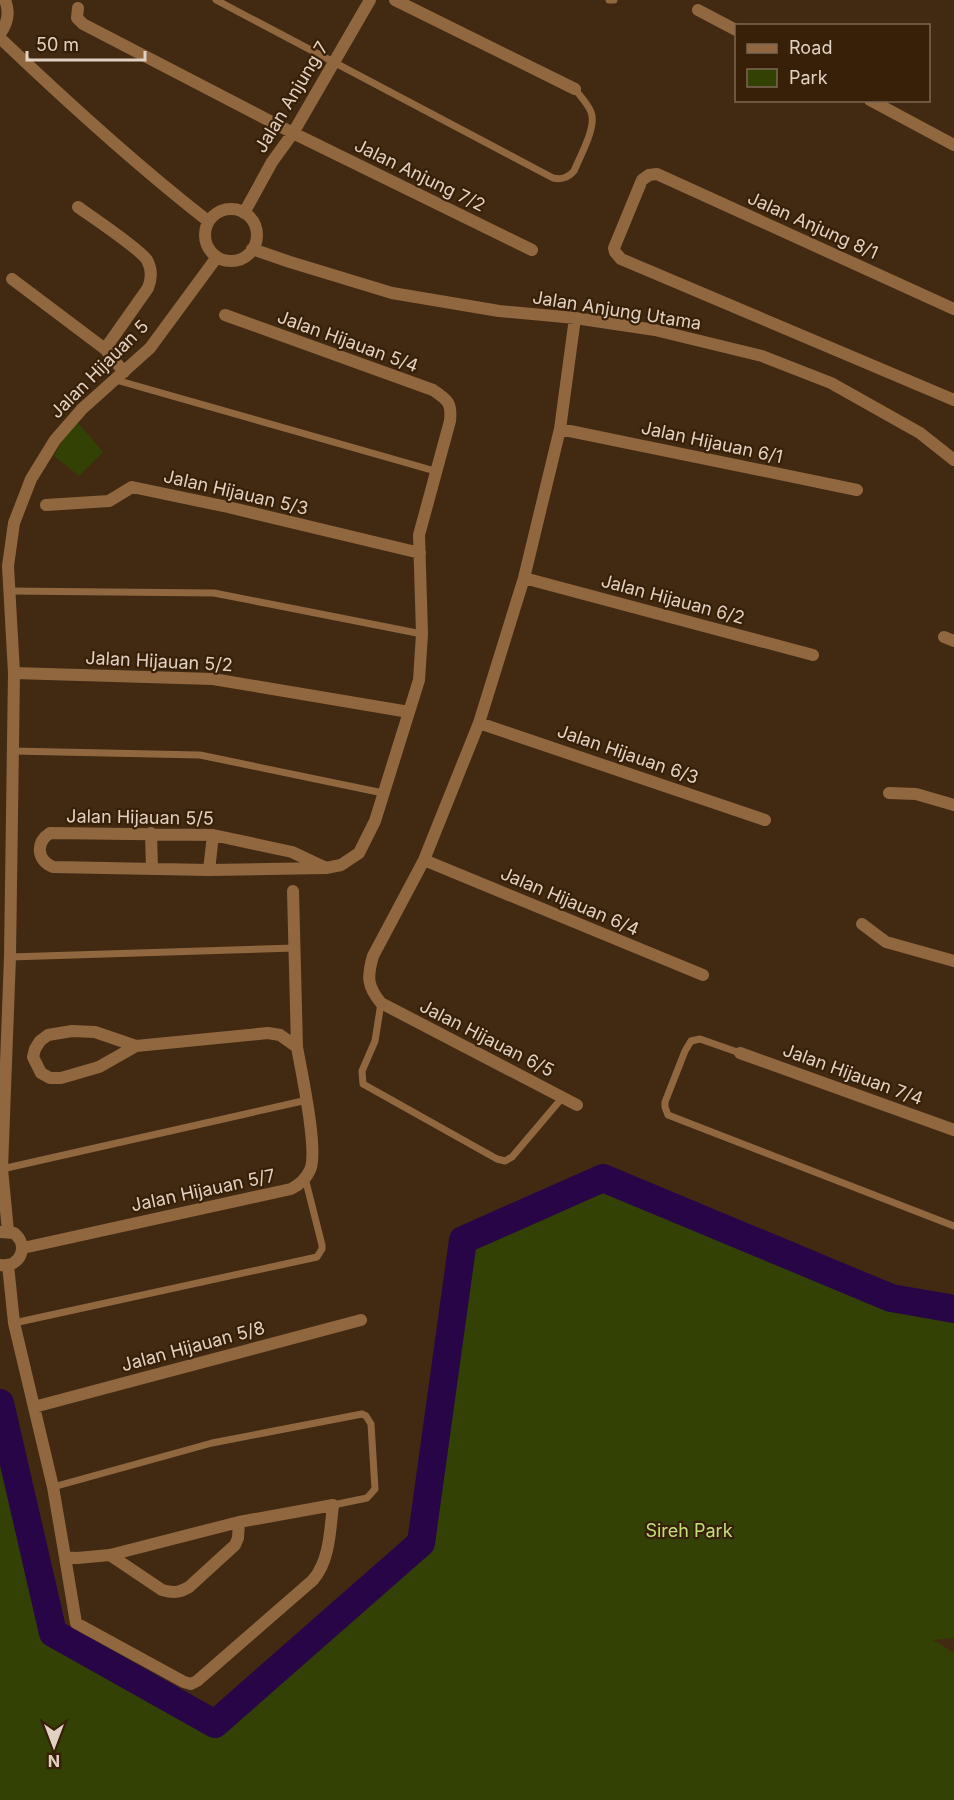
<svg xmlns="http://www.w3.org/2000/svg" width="954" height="1800" viewBox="0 0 954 1800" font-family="Inter,sans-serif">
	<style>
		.green { fill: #334105 }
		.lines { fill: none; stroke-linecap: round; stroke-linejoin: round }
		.river { stroke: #280547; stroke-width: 28 }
		.service { stroke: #916740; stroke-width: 7 }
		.minor { stroke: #916740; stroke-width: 12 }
		.labels { text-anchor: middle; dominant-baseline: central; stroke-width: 4.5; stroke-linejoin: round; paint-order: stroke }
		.street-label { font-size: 18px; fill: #e1d1c3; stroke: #382008 }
		.park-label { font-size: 18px; fill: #c1e073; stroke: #382008 }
	</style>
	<rect width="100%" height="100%" fill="#422a12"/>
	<path class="green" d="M 74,418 L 103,452 L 79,476 L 54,456 Z
		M 603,1178 L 891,1298 L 954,1309 L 954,1638 L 933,1640 L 954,1653 L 954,1800 L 0,1800 L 0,1403 L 53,1633 L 215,1723 L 421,1543 L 463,1240 Z"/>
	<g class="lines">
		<path class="river" d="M 0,1403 L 53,1633 L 215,1724 L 421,1543 L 463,1240 L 603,1178 L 891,1298 L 954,1309"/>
		<path class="service" d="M 216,0 L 553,178 C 562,180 568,178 574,171 C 580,156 597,127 591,112 C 588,104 580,96 575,89
			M 609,0 L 614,0
			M 116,380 L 435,471
			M 9,591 L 214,593 L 422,634
			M 12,751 L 200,755 L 383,793
			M 10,957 L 295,948
			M 381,1003 L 375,1041 L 362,1071 L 363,1084 L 497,1159 L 505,1161 L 512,1157 L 562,1098
			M 740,1053 L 700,1039 L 691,1041 L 685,1051 L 665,1102 L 665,1107 L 668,1115 L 954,1226
			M 2,1169 L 307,1100
			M 14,1323 L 317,1257 L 322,1249 L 322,1245 L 305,1178
			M 53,1487 L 212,1443 L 362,1414 L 366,1416 L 371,1424 L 375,1489 L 367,1498 L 333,1505"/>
		<path class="minor" d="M 395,0 L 575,89
			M 78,8 L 77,18 L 83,24 L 293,133 L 532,250
			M 698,10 L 736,30
			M 0,34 C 8,23 10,12 5,0
			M 0,38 C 67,102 135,164 208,221
			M 870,100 L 954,145
			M 78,207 C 92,217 140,249 147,260 C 152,269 152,278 148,288 L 105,349
			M205 235a26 26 0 1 1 52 0a26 26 0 1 1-52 0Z
			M 244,213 L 272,162 L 293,133 L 370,0
			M 252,249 L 290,262 L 392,293 L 499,311 L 575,318 L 655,330 L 762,356 L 831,383 L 920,433 L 954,460
			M 12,279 L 105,349 L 124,372
			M 954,309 L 657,174 L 649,175 L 642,180 L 614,248 L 615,252 L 621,259 L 954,400
			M 225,315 L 433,390 C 448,400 452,403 450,421 L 419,535 L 422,634 L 419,680 L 375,821 L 359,853 L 341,865 L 326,868 L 209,870 L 53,867 C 37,860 35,843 50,833 L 213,835 L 292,852 L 326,868
			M 575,318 L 560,429 L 524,578 L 479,723 L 424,860 L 373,956 C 367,977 367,986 381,1003 L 577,1105
			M 560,429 L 857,490
			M 46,505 L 109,501 L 132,487 L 228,507 L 420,553
			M 524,578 L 813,655
			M 944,637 L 954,641
			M 14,673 L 213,679 L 409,712
			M 479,723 L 765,820
			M 889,793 L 916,794 L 954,805
			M 151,833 L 152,869
			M 424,860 L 703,975
			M 209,870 L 213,835
			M 293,891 L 297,1047
			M 862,924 L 886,942 L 954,961
			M 740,1053 L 954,1130
			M 8,1231 L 2,1169 L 10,957 L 14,673 L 8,566 L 14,523 L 31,479 L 55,440 L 82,409 L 150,348 L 217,257
			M 23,1248 L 291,1189 C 299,1185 306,1179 310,1170 C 319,1152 301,1070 297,1047 L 280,1035 L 268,1033 L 136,1046 L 99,1067 L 61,1078 L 50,1078 L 41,1073 L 33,1057 L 35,1049 L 40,1041 L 48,1035 L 72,1031 L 95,1032 L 136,1046
			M 0,1265 C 20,1268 30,1246 14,1233 L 0,1232
			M 8,1265 L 14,1323 L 53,1487 L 65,1557 L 77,1558 L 110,1555 L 239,1522 L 333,1505 C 330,1530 330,1560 313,1580 L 197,1681 L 191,1684 L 184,1682 L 76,1623 L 65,1557
			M 34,1407 L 361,1320
			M 110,1555 L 162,1590 C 173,1593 179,1593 189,1587 L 235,1545 L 238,1538 L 239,1522"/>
	</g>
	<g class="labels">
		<g class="street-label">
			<text transform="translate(291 97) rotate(-59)">Jalan Anjung 7</text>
			<text transform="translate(420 175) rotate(26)">Jalan Anjung 7/2</text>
			<text transform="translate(813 225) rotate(24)">Jalan Anjung 8/1</text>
			<text transform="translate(617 310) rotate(9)">Jalan Anjung Utama</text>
			<text transform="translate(348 341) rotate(20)">Jalan Hijauan 5/4</text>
			<text transform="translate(99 369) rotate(-45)">Jalan Hijauan 5</text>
			<text transform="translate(712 442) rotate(12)">Jalan Hijauan 6/1</text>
			<text transform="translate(236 492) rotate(13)">Jalan Hijauan 5/3</text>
			<text transform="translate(673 599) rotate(15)">Jalan Hijauan 6/2</text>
			<text transform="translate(159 661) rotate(3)">Jalan Hijauan 5/2</text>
			<text transform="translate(628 754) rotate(19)">Jalan Hijauan 6/3</text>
			<text transform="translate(140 817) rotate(1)">Jalan Hijauan 5/5</text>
			<text transform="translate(570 901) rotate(23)">Jalan Hijauan 6/4</text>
			<text transform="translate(487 1038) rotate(27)">Jalan Hijauan 6/5</text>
			<text transform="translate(853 1074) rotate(20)">Jalan Hijauan 7/4</text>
			<text transform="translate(203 1190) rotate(-12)">Jalan Hijauan 5/7</text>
			<text transform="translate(193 1346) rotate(-15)">Jalan Hijauan 5/8</text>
		</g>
		<g class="park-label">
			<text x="689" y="1530">Sireh Park</text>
		</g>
	</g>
	<rect x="735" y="24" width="195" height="78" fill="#382008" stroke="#7c6753" stroke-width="1.5"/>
	<rect x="747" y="44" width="30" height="9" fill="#916740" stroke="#7c6753" stroke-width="1.5"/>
	<text x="789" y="54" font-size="18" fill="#e1d1c3">Road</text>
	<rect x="747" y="69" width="30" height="18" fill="#334105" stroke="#7c6753" stroke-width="1.5"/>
	<text x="789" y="84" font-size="18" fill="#e1d1c3">Park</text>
	<g transform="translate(54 1746) rotate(180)" stroke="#382008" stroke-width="4.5" paint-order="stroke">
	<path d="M0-4.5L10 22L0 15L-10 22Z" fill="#e1d1c3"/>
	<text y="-9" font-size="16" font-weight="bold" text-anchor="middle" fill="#e1d1c3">N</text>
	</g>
	<path d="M27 51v9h118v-9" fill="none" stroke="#e1d1c3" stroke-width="3"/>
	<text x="36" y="51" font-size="18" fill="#e1d1c3" stroke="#382008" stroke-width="4.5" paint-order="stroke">50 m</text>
</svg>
